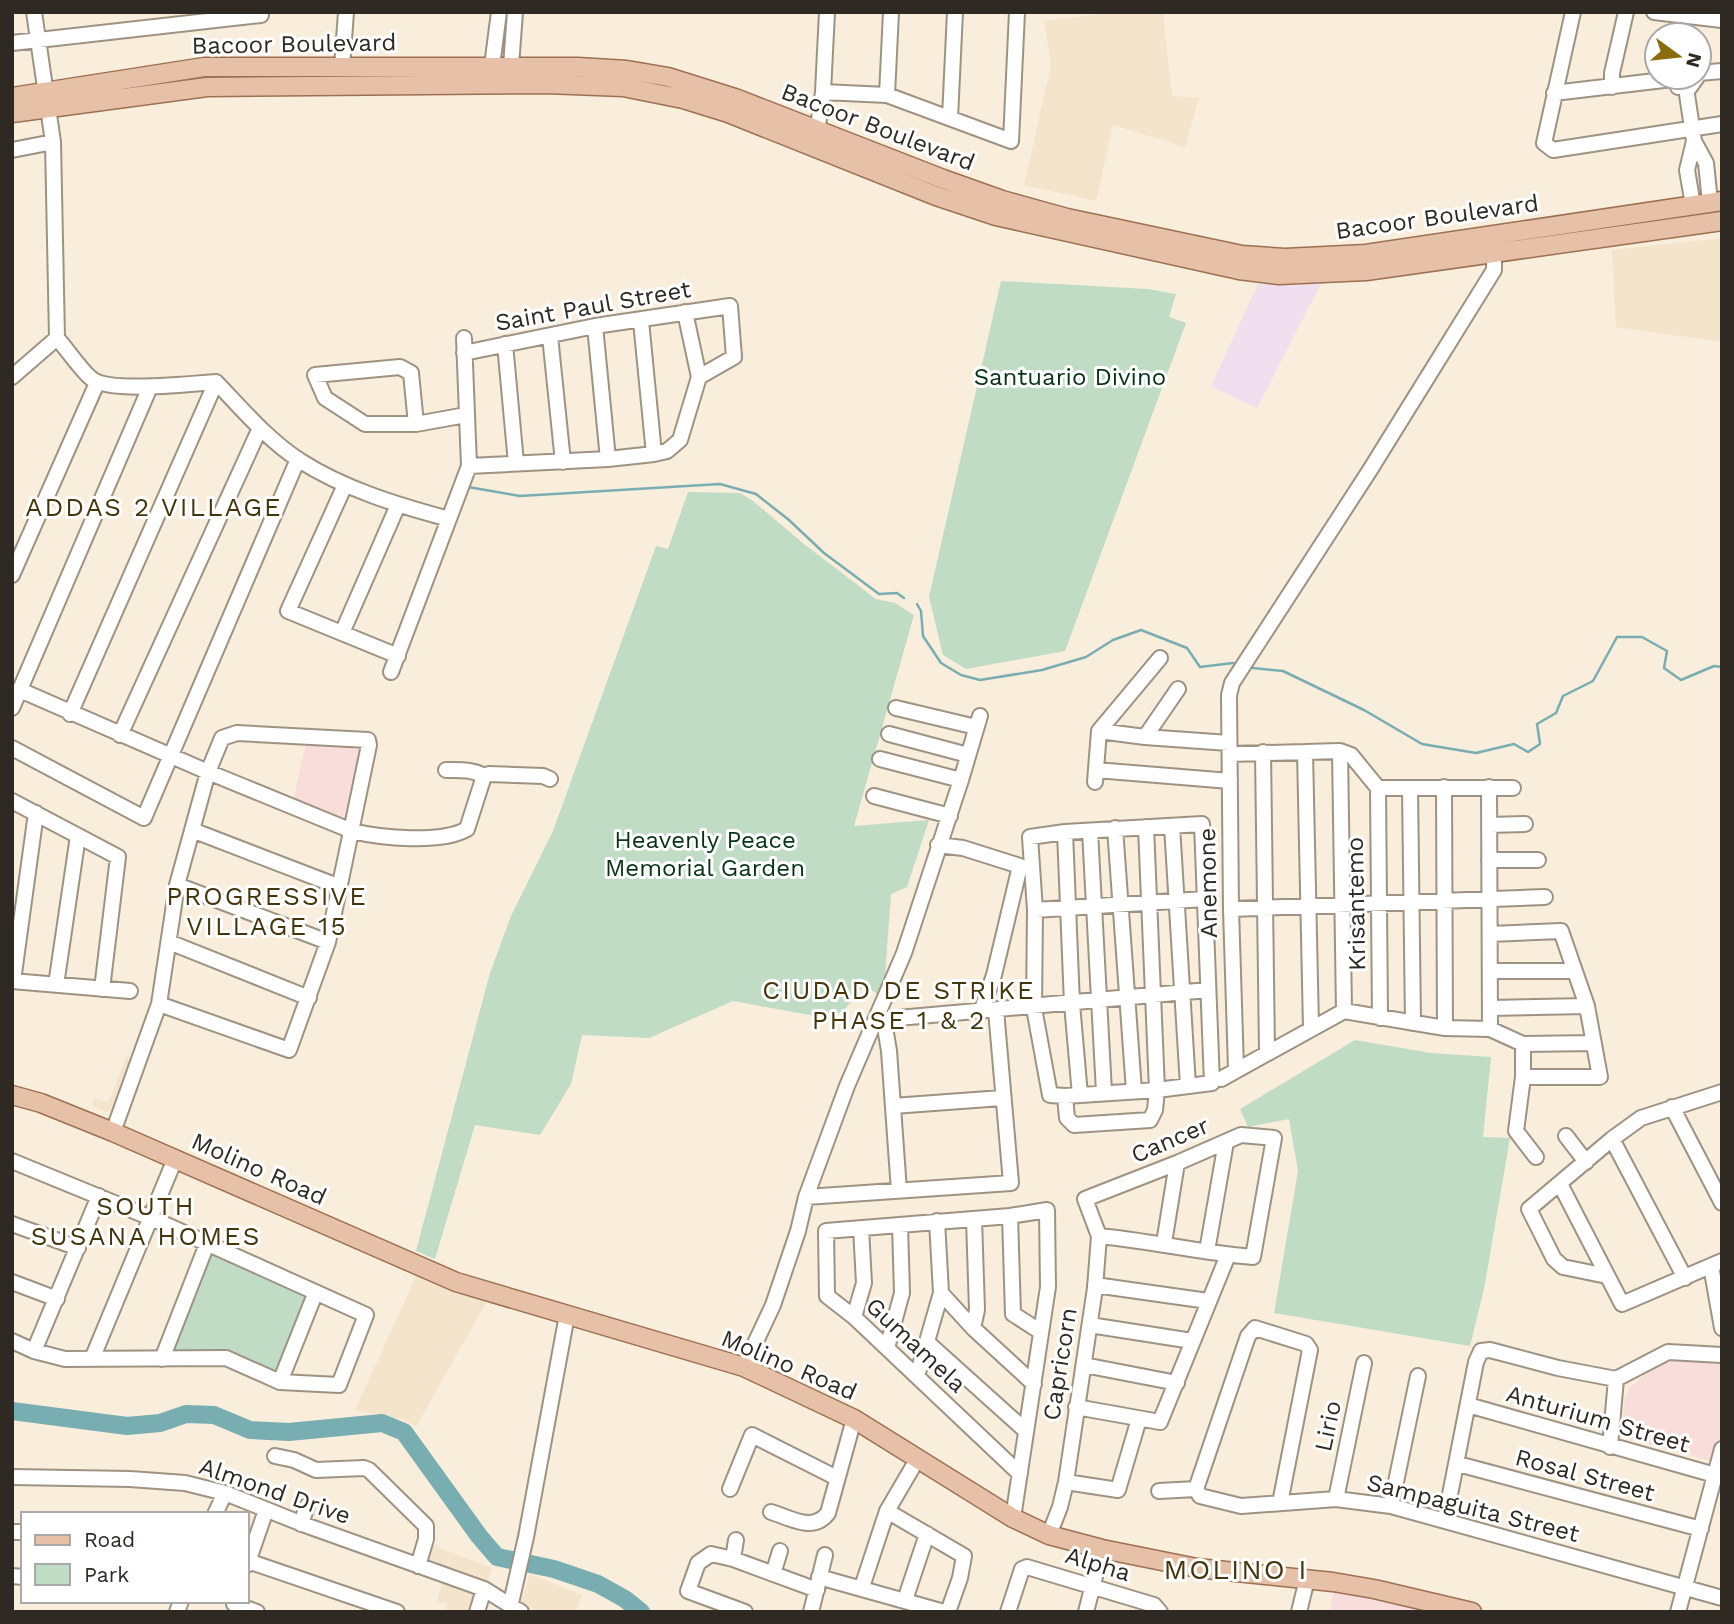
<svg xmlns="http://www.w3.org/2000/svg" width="1734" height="1624" viewBox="0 0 1734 1624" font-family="'Work Sans',sans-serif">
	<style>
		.built { fill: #f5e4cc }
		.education { fill: #f8dddb }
		.medical { fill: #f1deee }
		.green { fill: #c0dcc5 }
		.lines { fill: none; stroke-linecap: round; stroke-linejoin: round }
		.stream { stroke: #78adb2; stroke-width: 2.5 }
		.river { stroke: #78adb2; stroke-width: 18 }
		.minor-casing { stroke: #9e9383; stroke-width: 18 }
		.major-casing { stroke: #9c7052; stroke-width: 21 }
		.minor { stroke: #fff; stroke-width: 14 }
		.major { stroke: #e7c1a7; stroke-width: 18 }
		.labels { text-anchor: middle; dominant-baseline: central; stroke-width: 6; stroke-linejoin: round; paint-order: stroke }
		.street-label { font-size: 24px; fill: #2e2923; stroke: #fff }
		.park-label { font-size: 24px; fill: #083316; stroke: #fff }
		.neighbourhood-label { font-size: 26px; letter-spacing: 2px; fill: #44350c; stroke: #fff }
		.quarter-label { font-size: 28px; letter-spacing: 2px; fill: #44350c; stroke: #fff }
	</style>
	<rect width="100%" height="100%" fill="#f9eddc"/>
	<path class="built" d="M 1117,12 L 1163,12 L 1172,96 L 1199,98 L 1185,147 L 1113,125 L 1096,201 L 1024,185 L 1051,65 L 1044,21 Z
		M 1722,238 L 1722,342 L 1616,327 L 1612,250 Z
		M 127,1055 L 133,1059 L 115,1106 L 106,1112 L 93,1106 L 94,1098 L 108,1103 Z
		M 418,1272 L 488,1299 L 416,1427 L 404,1420 L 355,1410 Z
		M 430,1544 L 492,1568 L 487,1583 L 424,1559 Z
		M 530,1574 L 582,1595 L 576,1612 L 539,1612 L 521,1601 Z
		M 442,1582 L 475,1594 L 470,1612 L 445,1612 L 447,1604 L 437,1602 Z"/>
	<path class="education" d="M 307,739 L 365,744 L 347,824 L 293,801 Z
		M 1669,1357 L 1722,1357 L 1722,1439 L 1715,1462 L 1621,1437 L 1625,1397 L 1630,1387 Z
		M 1334,1587 L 1472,1612 L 1330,1612 Z"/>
	<path class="medical" d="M 1322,282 L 1257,408 L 1211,386 L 1258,284 Z"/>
	<path class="green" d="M 1001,281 L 1148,289 L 1176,294 L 1169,317 L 1186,323 L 1065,651 L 966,669 L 943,655 L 929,597 Z
		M 688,492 L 740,493 L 753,501 L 804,544 L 876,599 L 895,603 L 914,615 L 854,826 L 929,820 L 907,887 L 891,894 L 884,990 L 879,995 L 864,985 L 845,1009 L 837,1015 L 837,1020 L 733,1001 L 649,1038 L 582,1035 L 571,1084 L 540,1135 L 475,1125 L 435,1259 L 416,1251 L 490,973 L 511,916 L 553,831 L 656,546 L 668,549 Z
		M 1355,1040 L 1431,1053 L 1491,1057 L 1483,1137 L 1510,1138 L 1484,1289 L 1470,1346 L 1274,1313 L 1298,1171 L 1289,1119 L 1248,1127 L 1240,1109 Z
		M 208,1252 L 311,1295 L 279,1376 L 166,1352 Z"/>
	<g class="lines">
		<path class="stream" d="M 468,487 L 520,496 L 720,484 L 756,494 L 789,520 L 824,553 L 879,594 L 897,593 L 904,598
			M 917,604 L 921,611 L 923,636 L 941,663 L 961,675 L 980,680 L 1042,670 L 1086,657 L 1113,640 L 1141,630 L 1187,648 L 1200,667 L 1233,663
			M 1253,668 L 1283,671 L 1364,710 L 1422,744 L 1476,753 L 1514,744 L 1528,752 L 1540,744 L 1537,724 L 1556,713 L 1563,696 L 1593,681 L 1617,637 L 1642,637 L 1667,651 L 1664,668 L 1681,680 L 1714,666 L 1722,667"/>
		<path class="river" d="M 12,1411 L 127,1426 L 160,1423 L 186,1414 L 214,1415 L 250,1430 L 289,1432 L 382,1423 L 404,1432 L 479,1536 L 497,1557 L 554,1569 L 598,1584 L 625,1599 L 641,1612"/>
		<defs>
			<path id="minor" d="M 34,12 L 53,142 L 57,338
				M 1573,12 L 1544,143 L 1553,150 L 1722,124
				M 1654,12 L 1722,20
				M 12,43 L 261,15 L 261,12
				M 492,66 L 499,12
				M 511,66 L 515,12
				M 342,67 L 346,12
				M 1699,73 L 1722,71
				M 1612,87 L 1612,73 L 1626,12
				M 1678,87 L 1690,87 L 1697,77
				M 1686,88 L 1694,141 L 1706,163 L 1710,202
				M 823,92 L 887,95 L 1011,141 L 1017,12
				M 1554,93 L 1672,79
				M 887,95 L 891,12
				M 950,118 L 955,12
				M 816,139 L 823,92 L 827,12
				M 12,150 L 53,142
				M 1693,205 L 1687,170 L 1694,141
				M 641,321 L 654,454
				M 595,326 L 608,459
				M 550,336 L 563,462
				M 57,338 C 66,348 83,373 92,379 C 110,393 191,384 216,382 C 242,409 267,439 299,460 C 344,489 397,505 449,519
				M 505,344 L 516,463
				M 464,353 L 595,326 L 730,306 L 734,357 L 699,377
				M 12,377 L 57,338
				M 416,424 L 411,373 L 400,367 L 315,375 L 325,398 L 365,424 L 416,424 L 466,415
				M 469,466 L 608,459 L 654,454 L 667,451 L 680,440 L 699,377 L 685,312
				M 345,485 L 288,611 L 398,656
				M 12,575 L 97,383
				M 342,633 L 398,505
				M 391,672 L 469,466 L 464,338
				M 12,691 L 20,690 L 208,772 L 352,831 C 381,838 441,844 467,829 L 484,776 L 489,774 L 543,776 L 550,779
				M 12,708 L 150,387
				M 896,708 L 976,727
				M 70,714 L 216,382
				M 1099,731 L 1145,737 L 1229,743
				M 889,734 L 968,755
				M 120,735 L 260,428
				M 1145,737 L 1178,689
				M 12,748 L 144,818 L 298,459
				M 1340,751 L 1344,1011
				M 1263,752 L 1267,1052
				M 1305,752 L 1311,1028
				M 1230,754 L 1340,751 L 1351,755 L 1378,788 L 1513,788
				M 880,759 L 961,780
				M 446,770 C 460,770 472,769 484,776
				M 1096,770 L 1230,781
				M 1095,782 L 1099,731 L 1160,658
				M 1444,787 L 1445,1028
				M 1489,787 L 1490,1029 L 1523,1044 L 1523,1077 L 1516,1131 L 1536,1157
				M 1378,788 L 1380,1018
				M 1410,788 L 1413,1023
				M 874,796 L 950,816
				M 12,801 L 118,857 L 102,989
				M 1202,824 L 1212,1083 L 1157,1090 L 1065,1096 L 1050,1095 L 1034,1008 L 1035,910 L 1030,837 L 1065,832 Z
				M 1489,825 L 1525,824
				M 1172,826 L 1188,1086
				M 1115,828 L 1134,1091
				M 192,830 L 340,887
				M 1090,831 L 1104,1092
				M 1065,832 L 1072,1004 L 1080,1095
				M 938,845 L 963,848 L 1020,866 L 994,975 L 981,1012
				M 1489,860 L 1538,860
				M 177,885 L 328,942
				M 1231,909 L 1545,897
				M 1035,910 L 1205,899
				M 1490,934 L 1561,931 L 1587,1006 L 1600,1077 L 1523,1077
				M 169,942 L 309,998
				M 1490,971 L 1575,971
				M 12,981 L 130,991
				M 13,981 L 36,813
				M 56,985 L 78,836
				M 1490,1008 L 1587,1006
				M 876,1020 L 1208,990
				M 884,1021 L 889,1051 L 899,1191
				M 1523,1044 L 1594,1043
				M 1236,1069 L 1231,909 L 1229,695 L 1232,683 L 1370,470 L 1494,270 L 1494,245
				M 1221,1079 L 1344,1011 L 1445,1028 L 1490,1029
				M 1065,1096 L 1067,1118 L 1074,1125 L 1150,1120 L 1155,1110 L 1157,1090 L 1146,827
				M 893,1106 L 1002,1098
				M 1672,1107 L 1722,1203
				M 113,1132 L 159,1004 L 177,885 L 208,772 L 222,738 L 237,733 L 368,740 L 369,745 L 328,942 L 289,1050 L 159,1004
				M 1566,1136 L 1586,1162
				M 1612,1139 L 1685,1278
				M 12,1161 L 151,1218 L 366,1315 L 339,1385 L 280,1382 L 226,1358 L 65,1359 L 34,1351 L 12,1341
				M 1560,1184 L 1622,1304 L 1722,1261
				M 806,1197 L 1011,1183 L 996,1010
				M 1010,1216 L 1013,1314 L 1041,1332
				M 12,1224 L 78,1248
				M 1164,1243 L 1177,1163
				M 1207,1251 L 1226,1142
				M 1711,1266 L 1722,1328
				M 1607,1276 L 1563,1267 L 1554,1259 L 1529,1209 L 1612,1139 L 1641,1118 L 1722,1092
				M 12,1282 L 57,1299
				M 1095,1285 L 1208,1301
				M 941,1293 L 973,1328 L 1034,1384
				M 854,1317 L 864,1283 L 861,1228
				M 1090,1325 L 1192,1341
				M 973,1328 L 977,1310 L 974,1219
				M 928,1343 L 1026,1431
				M 887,1348 L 902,1293 L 900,1225
				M 34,1351 L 99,1196
				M 92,1359 L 175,1159
				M 162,1359 L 207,1244
				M 1084,1365 L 1177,1383
				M 744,1367 L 773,1305 L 798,1231 L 806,1197 L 847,1086 L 904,953 L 961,780 L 980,716
				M 917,1376 L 941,1293 L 937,1221
				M 280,1382 L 315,1294
				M 1468,1405 L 1715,1475
				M 1076,1407 L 1160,1422 L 1228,1255
				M 1610,1447 L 1616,1379
				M 275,1456 L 294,1460 L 316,1470 L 364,1468 L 369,1470 L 426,1526 L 426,1539 L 418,1566
				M 1458,1464 L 1701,1529
				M 12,1477 L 130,1479 L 185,1483 L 225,1493 L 305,1525 L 484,1589 L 521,1612
				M 1066,1482 L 1118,1490 L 1139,1419
				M 730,1489 L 752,1435 L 837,1478
				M 1159,1491 L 1196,1489
				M 1336,1499 L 1364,1363
				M 1280,1503 L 1310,1350 L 1306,1344 L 1255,1328 L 1248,1336 L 1196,1489 L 1200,1496 L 1241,1506 L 1336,1499 L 1391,1506 L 1722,1598
				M 1391,1506 L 1418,1376
				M 887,1511 L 964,1556 L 960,1578 L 948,1612
				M 771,1512 C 791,1518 813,1533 828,1513 L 854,1419
				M 215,1514 L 225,1493
				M 1013,1518 L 1048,1287 L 1047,1210 L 1010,1216 L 826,1231 L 827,1296 L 854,1317 L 1020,1474
				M 1445,1520 L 1476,1362 L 1481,1351 L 1490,1350 L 1558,1368 L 1616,1379 L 1668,1352 L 1722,1355
				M 301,1524 L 307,1506
				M 12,1532 L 23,1532
				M 1049,1535 L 1060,1507 L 1066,1482 L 1095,1288 L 1099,1236 L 1085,1199 L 1177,1163 L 1241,1135 L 1274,1138 L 1253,1257 C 1202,1253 1151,1241 1099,1236
				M 733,1559 L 736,1540
				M 248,1561 L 397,1612
				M 247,1565 L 266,1510
				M 773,1574 L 780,1551
				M 12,1576 L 23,1577
				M 819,1577 L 944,1612
				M 862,1587 L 887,1511 L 918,1458
				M 905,1600 L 927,1534
				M 511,1603 L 526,1537 L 567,1315
				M 234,1604 L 257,1612
				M 177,1612 L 181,1601
				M 477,1612 L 484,1589
				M 745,1612 L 688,1591 L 698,1563 L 711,1554 L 733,1559 L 817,1590
				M 811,1612 L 825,1555
				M 1008,1612 L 1022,1569 L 1027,1567 L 1154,1605 L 1160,1612
				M 1086,1612 L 1102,1549
				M 1299,1612 L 1307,1579
				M 1678,1612 L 1722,1449"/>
			<path id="major" d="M 12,97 L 204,67 L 578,67 L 627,70 L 668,77 L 735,98 L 943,179 L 1002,200 L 1067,218 L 1242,255 L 1285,258 L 1366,254 L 1722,201
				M 12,113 L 207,87 L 546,84 L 623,87 L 683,99 L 728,113 L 936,196 L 996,216 L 1239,270 L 1279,275 L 1366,271 L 1722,221
				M 12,1095 L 41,1103 L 113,1132 L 456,1282 L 744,1367 L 854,1419 L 1013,1518 L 1049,1535 L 1102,1549 L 1197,1568 L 1333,1582 L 1374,1589 L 1472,1612"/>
		</defs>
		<use href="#minor" class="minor-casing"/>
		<use href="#major" class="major-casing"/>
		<use href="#minor" class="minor"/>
		<use href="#major" class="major"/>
	</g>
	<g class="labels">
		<g class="street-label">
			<text transform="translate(294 44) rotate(-1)">Bacoor Boulevard</text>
			<text transform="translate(878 127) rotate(21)">Bacoor Boulevard</text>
			<text transform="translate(1437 217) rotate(-8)">Bacoor Boulevard</text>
			<text transform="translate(593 306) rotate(-10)">Saint Paul Street</text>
			<text transform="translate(1208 883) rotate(-91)">Anemone</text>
			<text transform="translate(1356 904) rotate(-91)">Krisantemo</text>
			<text transform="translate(1170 1140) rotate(-23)">Cancer</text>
			<text transform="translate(259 1169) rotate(24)">Molino Road</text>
			<text transform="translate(916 1345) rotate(43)">Gumamela</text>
			<text transform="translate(1060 1364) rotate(-81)">Capricorn</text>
			<text transform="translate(789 1365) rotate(23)">Molino Road</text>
			<text transform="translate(1598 1419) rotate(16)">Anturium Street</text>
			<text transform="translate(1328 1426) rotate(-78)">Lirio</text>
			<text transform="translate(1585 1475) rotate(15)">Rosal Street</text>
			<text transform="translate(275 1491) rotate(19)">Almond Drive</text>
			<text transform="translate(1473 1508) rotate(14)">Sampaguita Street</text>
			<text transform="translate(1098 1564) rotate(17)">Alpha</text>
		</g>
		<g class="park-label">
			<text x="1070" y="377">Santuario Divino</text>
			<text x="705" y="840">Heavenly Peace<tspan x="705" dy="28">Memorial Garden</tspan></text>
		</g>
		<g class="neighbourhood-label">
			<text x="154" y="507">ADDAS 2 VILLAGE</text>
			<text x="267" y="896">PROGRESSIVE<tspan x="267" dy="30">VILLAGE 15</tspan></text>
			<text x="899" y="990">CIUDAD DE STRIKE<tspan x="899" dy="30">PHASE 1 &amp; 2</tspan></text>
			<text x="146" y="1206">SOUTH<tspan x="146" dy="30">SUSANA HOMES</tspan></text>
		</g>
		<g class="quarter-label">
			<text x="1236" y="1569">MOLINO I</text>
		</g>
	</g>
	<rect width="1734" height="1624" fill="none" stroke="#2e2923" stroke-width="28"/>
	<rect x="21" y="1512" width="228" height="91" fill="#ffffff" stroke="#aba9a7" stroke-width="2"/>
	<rect x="35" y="1535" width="35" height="10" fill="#e7c1a7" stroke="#aba9a7" stroke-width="2"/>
	<text x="84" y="1547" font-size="21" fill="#2e2923">Road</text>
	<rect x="35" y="1564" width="35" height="21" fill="#c0dcc5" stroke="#aba9a7" stroke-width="2"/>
	<text x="84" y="1582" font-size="21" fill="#2e2923">Park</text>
	<g transform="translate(1678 56) rotate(105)"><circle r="33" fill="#ffffff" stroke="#aba9a7" stroke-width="2"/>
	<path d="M0-5L12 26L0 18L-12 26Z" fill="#8a6c0c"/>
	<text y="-10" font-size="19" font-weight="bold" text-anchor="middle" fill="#2e2923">N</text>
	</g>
</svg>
